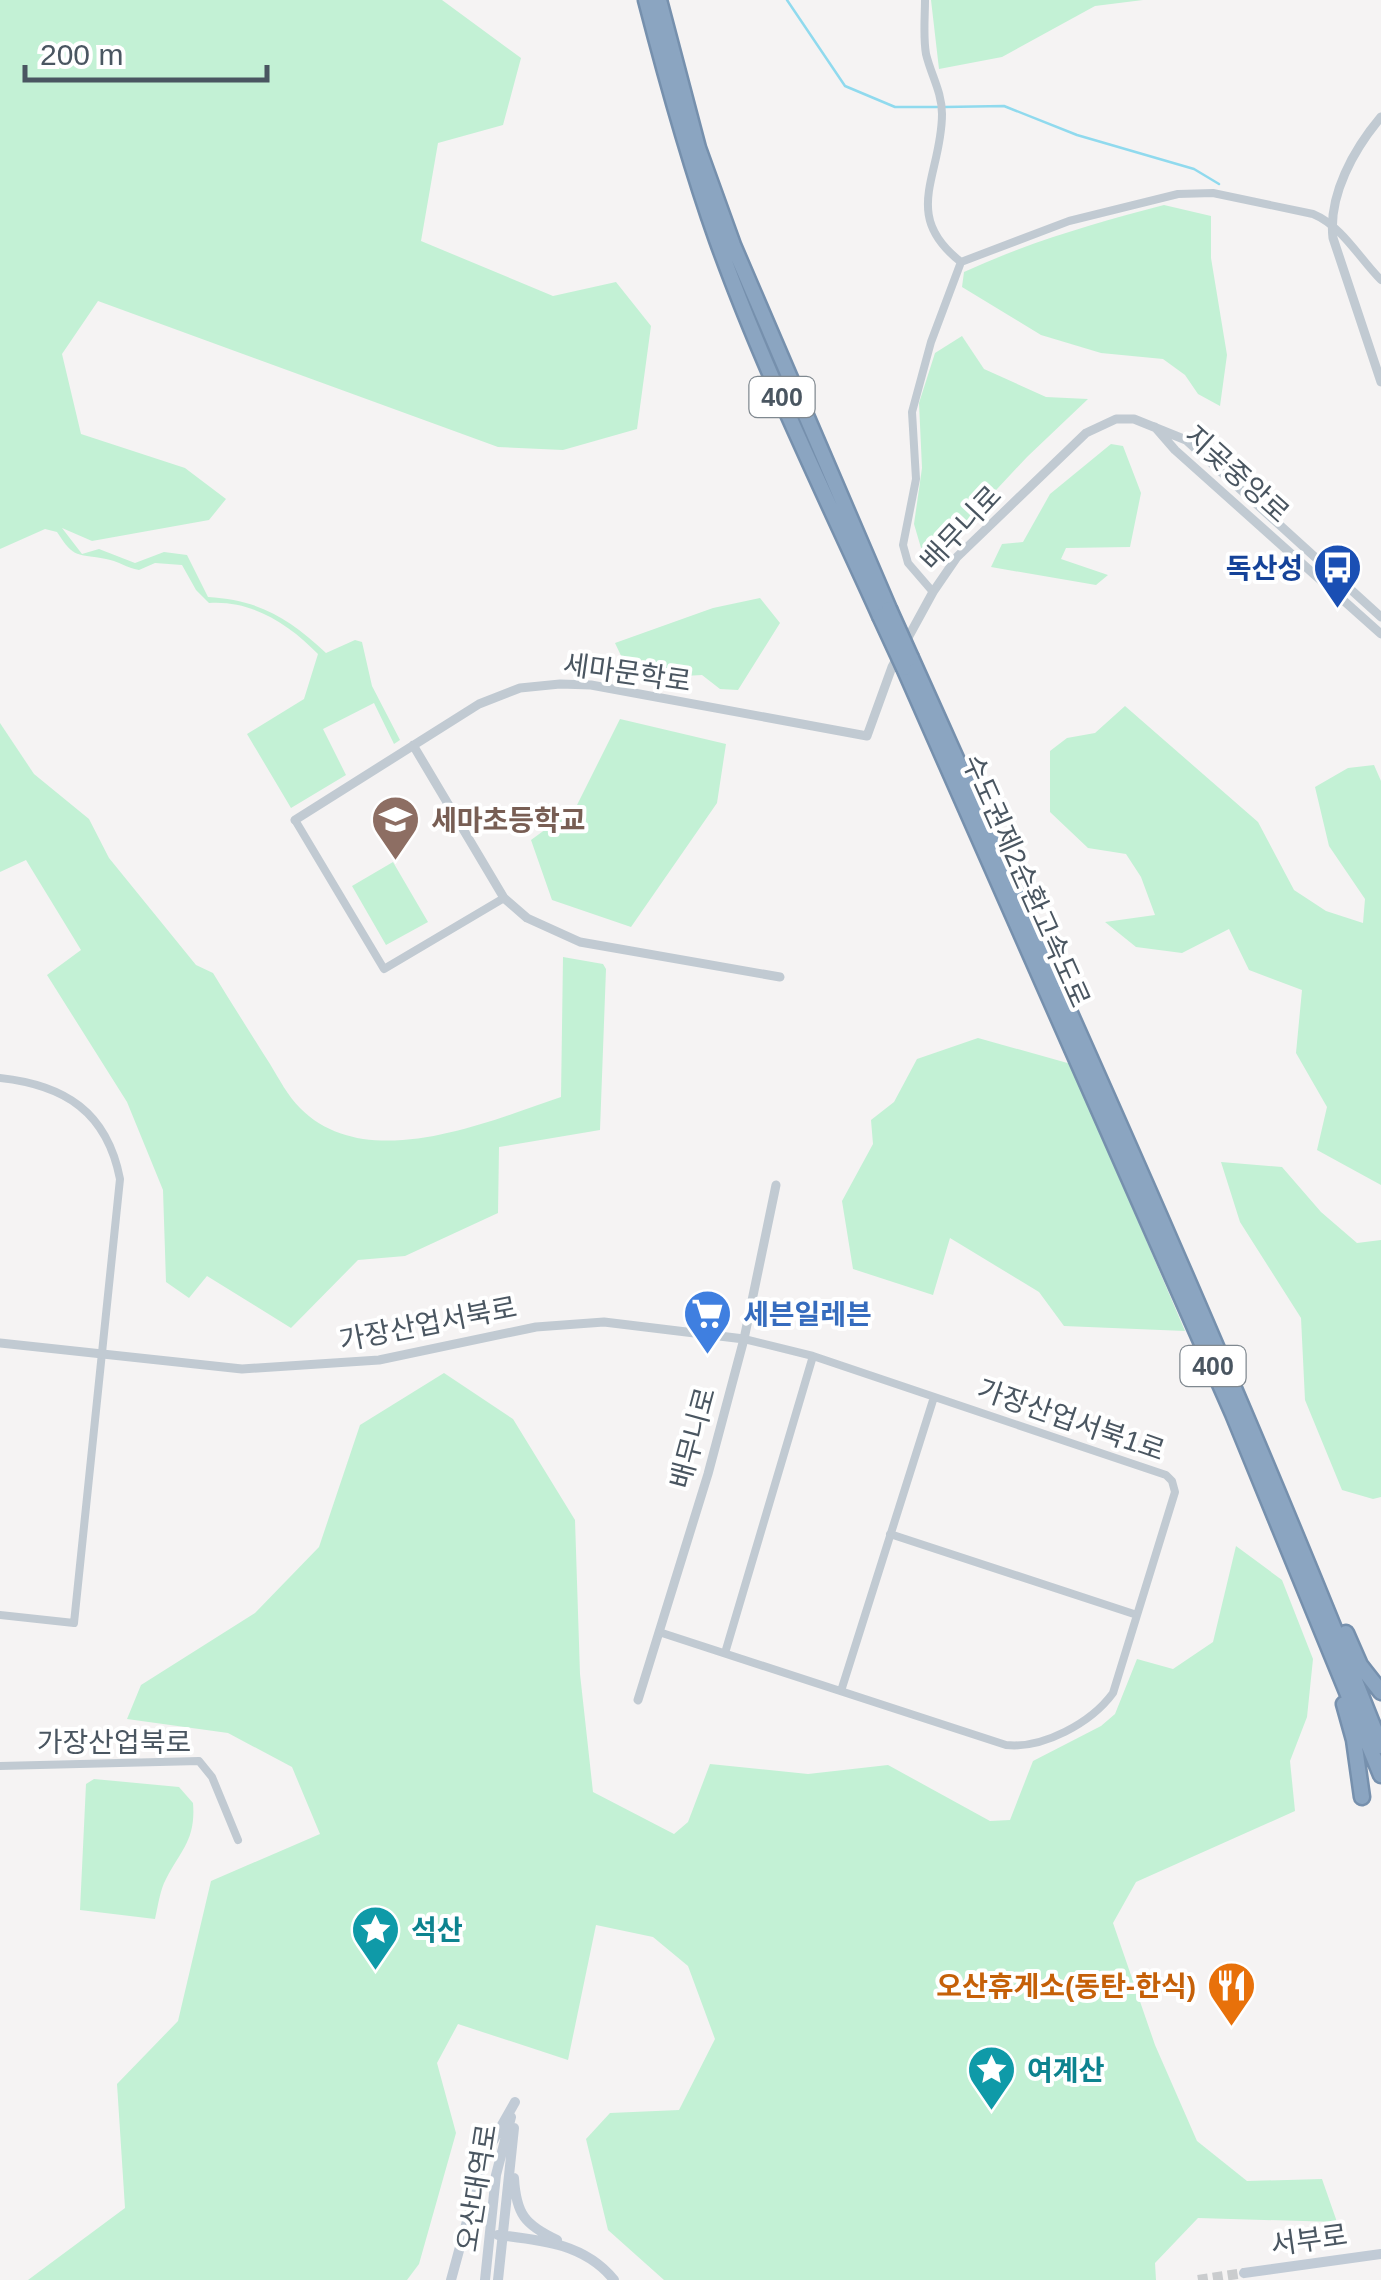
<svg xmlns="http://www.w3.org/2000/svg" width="1381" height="2280" viewBox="0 0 1381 2280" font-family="Arial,'Noto Sans KR',sans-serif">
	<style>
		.green { fill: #c3f1d5 }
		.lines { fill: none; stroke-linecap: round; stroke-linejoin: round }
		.stream { stroke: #90daee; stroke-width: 2.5 }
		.secondary-tunnel { stroke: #caccce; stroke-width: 10; stroke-dasharray: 10 5; stroke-linecap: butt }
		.motorway-casing { stroke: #7690ad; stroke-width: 19 }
		.minor { stroke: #c1cad2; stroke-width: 8 }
		.tertiary { stroke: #c1cad2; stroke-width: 9 }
		.secondary { stroke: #c1cbd6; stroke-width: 10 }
		.motorway { stroke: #8ba5c1; stroke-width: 14 }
		.motorway-bridge-casing { stroke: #7690ad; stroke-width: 19; stroke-linecap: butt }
		.motorway-bridge { stroke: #8ba5c1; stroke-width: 14 }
		.labels { text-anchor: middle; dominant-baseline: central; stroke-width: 8; stroke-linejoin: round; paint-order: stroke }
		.shield { fill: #fff; stroke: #808990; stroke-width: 2.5 }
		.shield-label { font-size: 25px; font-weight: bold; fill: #4a5661 }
		.street-label { font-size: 28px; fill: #4a5661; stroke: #fff }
		.transit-label { font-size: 28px; font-weight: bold; fill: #164399; stroke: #fff; text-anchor: end }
		.education-label { font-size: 28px; font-weight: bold; fill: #785e54; stroke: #fff; text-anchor: start }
		.shop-label { font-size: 28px; font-weight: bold; fill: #366cbe; stroke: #fff; text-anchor: start }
		.culture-label { font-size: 28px; font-weight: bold; fill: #0d838f; stroke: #fff; text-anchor: start }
		.food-label { font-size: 28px; font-weight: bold; fill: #c56008; stroke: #fff; text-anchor: end }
	</style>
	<rect width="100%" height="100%" fill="#f5f3f3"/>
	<path class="green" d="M 0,0 L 442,0 L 521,58 L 503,125 L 438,143 L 421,241 L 553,296 L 616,282 L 651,326 L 637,429 L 563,450 L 498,447 L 98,301 L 62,354 L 81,434 L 185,468 L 226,499 L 209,520 L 92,541 L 62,528 L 82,554 L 99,549 L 135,563 L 164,552 L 187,555 L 208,597 C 259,600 289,618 326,653 L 355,640 L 362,642 L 372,686 L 400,740 L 394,744 L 374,703 L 323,729 L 346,775 L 291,808 L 247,734 L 304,699 L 318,654 C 289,624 252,600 209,603 L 196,590 L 182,565 L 155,563 L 139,570 C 127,568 118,561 106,559 C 77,553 75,560 57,532 L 45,529 L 0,549 Z
		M 931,0 L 1143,0 L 1095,6 L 1002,57 L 939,69 Z
		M 1164,205 L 1211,216 L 1211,258 L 1227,355 L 1220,406 L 1198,394 L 1185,375 L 1163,359 L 1101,353 L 1041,335 L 962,287 L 964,272 C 1029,242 1095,223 1164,205 Z
		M 962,336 L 984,369 L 1046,397 L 1088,399 L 1027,457 L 926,565 L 914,524 L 922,468 L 919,403 L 935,353 Z
		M 1111,444 L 1123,446 L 1141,493 L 1130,547 L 1066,548 L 1061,559 L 1108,575 L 1096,585 L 991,567 L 1002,544 L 1023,542 L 1050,494 Z
		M 760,598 L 780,623 L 738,690 L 720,689 L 702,675 L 632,679 L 615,643 L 713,608 Z
		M 1125,706 L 1258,822 L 1294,890 L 1326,911 L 1363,923 L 1365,899 L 1329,846 L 1315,787 L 1348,768 L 1374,765 L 1381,781 L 1381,1185 L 1317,1150 L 1327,1107 L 1296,1053 L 1302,990 L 1249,970 L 1229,929 L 1182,953 L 1136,947 L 1105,922 L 1155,915 L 1141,877 L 1126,854 L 1088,848 L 1050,812 L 1050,751 L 1067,738 L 1095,733 Z
		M 620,719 L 726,744 L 717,803 L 631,927 L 552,900 L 531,840 L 576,807 Z
		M 0,723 L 34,774 L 89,819 L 109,858 L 196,965 L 213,973 C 232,1004 251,1034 270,1064 C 279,1079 288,1096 300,1108 C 366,1175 487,1122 561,1097 L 563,957 L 603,964 L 606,969 L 600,1130 L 499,1147 L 498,1213 L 405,1256 L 358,1260 L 291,1328 L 207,1276 L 189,1298 L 166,1282 L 163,1190 L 127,1102 L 47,975 L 81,950 L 26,860 L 0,872 Z
		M 393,862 L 428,922 L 386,945 L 352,886 Z
		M 978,1038 L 1071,1064 L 1185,1331 L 1064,1326 L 1039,1292 L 950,1238 L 933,1295 L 853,1269 L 842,1201 L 873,1144 L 871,1120 L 894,1102 L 917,1059 Z
		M 1221,1162 L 1282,1167 L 1321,1212 L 1357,1243 L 1381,1240 L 1381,1497 L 1373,1499 L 1342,1490 L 1305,1400 L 1301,1318 L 1240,1222 Z
		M 444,1373 L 513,1419 L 575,1520 L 580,1674 L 593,1792 L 674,1834 L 688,1822 L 710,1764 L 808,1774 L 888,1765 L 990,1821 L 1010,1820 L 1033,1761 L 1101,1726 L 1115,1714 L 1137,1659 L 1173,1669 L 1213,1642 L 1236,1546 L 1282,1580 L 1313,1659 L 1307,1717 L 1290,1761 L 1295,1811 L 1136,1882 L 1113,1923 L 1155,2045 L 1197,2141 L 1247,2181 L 1322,2179 L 1337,2222 L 1198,2218 L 1155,2263 L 1156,2280 L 664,2280 L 608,2230 L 586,2139 L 610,2113 L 679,2110 L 715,2039 L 688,1966 L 653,1937 L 596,1925 L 568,2060 L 458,2024 L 437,2063 L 456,2133 L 419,2264 L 407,2280 L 28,2280 L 125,2208 L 117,2084 L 178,2021 L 211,1881 L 320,1834 L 292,1767 L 228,1733 L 127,1719 L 141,1685 L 255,1613 L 319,1547 L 360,1425 Z
		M 94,1779 L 179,1787 L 193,1803 C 196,1840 181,1850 166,1879 C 160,1890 158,1906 155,1919 L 80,1910 L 86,1784 Z"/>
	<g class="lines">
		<path class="stream" d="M 787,0 L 845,86 L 895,107 L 937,107
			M 945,107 L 1004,106 L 1077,135 L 1194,169 L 1219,184"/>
		<path class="secondary-tunnel" d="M 1198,2280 L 1244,2273"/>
		<defs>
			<path id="motorway" d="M 646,0 C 667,81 689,161 717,240 C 763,368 824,492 880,616
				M 659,0 L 698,148 L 733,245 L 889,609
				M 911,658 C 1073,1019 1236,1378 1381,1746
				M 904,668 L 1233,1414 L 1381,1775
				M 1346,1633 L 1360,1665 L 1381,1692
				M 1344,1704 L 1354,1740 L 1362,1797"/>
		</defs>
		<use href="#motorway" class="motorway-casing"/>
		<path class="minor" d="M 925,0 C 925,17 923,37 926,54 C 931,75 942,92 942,114 C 942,175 900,215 961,262
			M 961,262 L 1069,221 L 1178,194 L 1213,193 L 1313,214 C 1342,226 1359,258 1381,280
			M 933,592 L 908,563 L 903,545 L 916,479 L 912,412 L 931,342 L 961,262
			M 295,820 L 384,969 L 504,898
			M 0,1078 C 65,1085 107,1112 120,1179 L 74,1623 L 0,1615
			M 890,1534 L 1137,1615
			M 659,1632 L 1006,1745 C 1043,1749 1091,1723 1113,1693 L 1175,1492 L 1172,1481 L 1166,1475 L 813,1356 L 744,1339
			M 725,1653 L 813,1356
			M 841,1691 L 934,1397
			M 0,1766 L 199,1761 L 212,1777 L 238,1840"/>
		<path class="tertiary" d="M 1381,117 C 1354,149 1328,195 1333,238 L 1381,382
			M 1155,427 L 1175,450 L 1381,634
			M 413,745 L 504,898 L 527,918 L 580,942 L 780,977
			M 295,820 L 479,704 L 520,688 L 560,684 L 591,685 L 867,736 L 892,667 L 933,592 L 957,557 L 1086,433 L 1116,419 L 1134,419 L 1186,440 L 1381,617
			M 0,1343 L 242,1369 L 379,1360 L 536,1327 L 604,1322 L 744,1339
			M 638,1700 L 708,1474 L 744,1339 L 776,1185"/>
		<path class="secondary" d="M 514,2178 C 516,2214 525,2225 557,2240
			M 498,2235 C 542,2240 585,2244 614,2280
			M 1244,2273 L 1381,2254
			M 451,2280 L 485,2155 L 515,2102
			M 485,2280 L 496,2175 L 511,2117
			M 498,2280 L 514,2128"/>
		<use href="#motorway" class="motorway"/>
		<defs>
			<path id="motorway-bridge" d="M 889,609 L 911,658
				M 880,616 L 904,668"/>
		</defs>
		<use href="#motorway-bridge" class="motorway-bridge-casing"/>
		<use href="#motorway-bridge" class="motorway-bridge"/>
	</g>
	<defs>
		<symbol id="bus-pin" viewBox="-11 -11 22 30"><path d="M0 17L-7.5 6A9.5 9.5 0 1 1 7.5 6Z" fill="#1a4fb4" stroke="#fff"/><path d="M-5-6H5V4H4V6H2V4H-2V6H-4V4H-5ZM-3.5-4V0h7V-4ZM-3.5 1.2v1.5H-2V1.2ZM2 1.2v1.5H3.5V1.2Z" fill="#fff"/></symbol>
		<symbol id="school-pin" viewBox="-11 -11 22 30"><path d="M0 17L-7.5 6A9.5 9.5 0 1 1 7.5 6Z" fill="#8d6e63" stroke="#fff"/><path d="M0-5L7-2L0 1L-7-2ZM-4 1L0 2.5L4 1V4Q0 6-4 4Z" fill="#fff"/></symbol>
		<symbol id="supermarket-pin" viewBox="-11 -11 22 30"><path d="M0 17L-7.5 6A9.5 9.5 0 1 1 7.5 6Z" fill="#3f7fe0" stroke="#fff"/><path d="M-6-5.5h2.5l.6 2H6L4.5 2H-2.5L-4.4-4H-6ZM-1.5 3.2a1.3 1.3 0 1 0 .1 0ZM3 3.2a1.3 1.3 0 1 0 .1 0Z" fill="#fff"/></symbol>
		<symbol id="sight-pin" viewBox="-11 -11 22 30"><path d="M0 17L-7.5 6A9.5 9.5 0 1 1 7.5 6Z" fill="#0f9aa8" stroke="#fff"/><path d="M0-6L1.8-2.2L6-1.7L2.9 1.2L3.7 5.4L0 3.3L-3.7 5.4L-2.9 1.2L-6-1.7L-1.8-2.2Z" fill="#fff"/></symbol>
		<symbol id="restaurant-pin" viewBox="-11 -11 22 30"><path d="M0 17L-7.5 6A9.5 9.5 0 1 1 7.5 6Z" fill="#e8710a" stroke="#fff"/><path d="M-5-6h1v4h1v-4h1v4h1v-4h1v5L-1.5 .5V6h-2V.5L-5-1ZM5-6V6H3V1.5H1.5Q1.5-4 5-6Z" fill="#fff"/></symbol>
	</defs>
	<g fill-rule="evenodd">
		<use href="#bus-pin" x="1310" y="540" width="55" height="75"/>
		<use href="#school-pin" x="368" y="792" width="55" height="75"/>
		<use href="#supermarket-pin" x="680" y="1286" width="55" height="75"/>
		<use href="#sight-pin" x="348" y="1902" width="55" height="75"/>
		<use href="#restaurant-pin" x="1204" y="1958" width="55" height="75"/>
		<use href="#sight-pin" x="964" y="2042" width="55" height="75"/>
	</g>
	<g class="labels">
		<g class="shield">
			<rect x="749.5" y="377" width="65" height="40" rx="8"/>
			<rect x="1180.5" y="1346" width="65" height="40" rx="8"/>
		</g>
		<g class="shield-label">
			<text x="782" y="397">400</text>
			<text x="1213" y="1366">400</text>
		</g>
		<g class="street-label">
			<text transform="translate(1237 474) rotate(42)">지곶중앙로</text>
			<text transform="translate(961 528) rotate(-47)">배무니로</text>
			<text transform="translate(627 673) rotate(8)">세마문학로</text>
			<text transform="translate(1026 881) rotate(66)">수도권제2순환고속도로</text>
			<text transform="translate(428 1324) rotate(-11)">가장산업서북로</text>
			<text transform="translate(1071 1420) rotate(19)">가장산업서북1로</text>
			<text transform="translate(693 1438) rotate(-75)">배무니로</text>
			<text x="114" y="1742">가장산업북로</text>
			<text transform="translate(477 2188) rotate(-81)">오산대역로</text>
			<text transform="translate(1309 2240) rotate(-8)">서부로</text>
		</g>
		<g class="transit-label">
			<text x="1303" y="568">독산성</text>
		</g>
		<g class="education-label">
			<text x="431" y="820">세마초등학교</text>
		</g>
		<g class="shop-label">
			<text x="743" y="1314">세븐일레븐</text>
		</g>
		<g class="culture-label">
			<text x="411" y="1930">석산</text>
			<text x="1027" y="2070">여계산</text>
		</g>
		<g class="food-label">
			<text x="1196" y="1986">오산휴게소(동탄-한식)</text>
		</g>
	</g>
	<path d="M25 65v15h242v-15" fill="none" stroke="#4a5661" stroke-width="5"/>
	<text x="40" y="65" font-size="30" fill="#4a5661" stroke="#ffffff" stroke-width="8" paint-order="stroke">200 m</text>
</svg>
